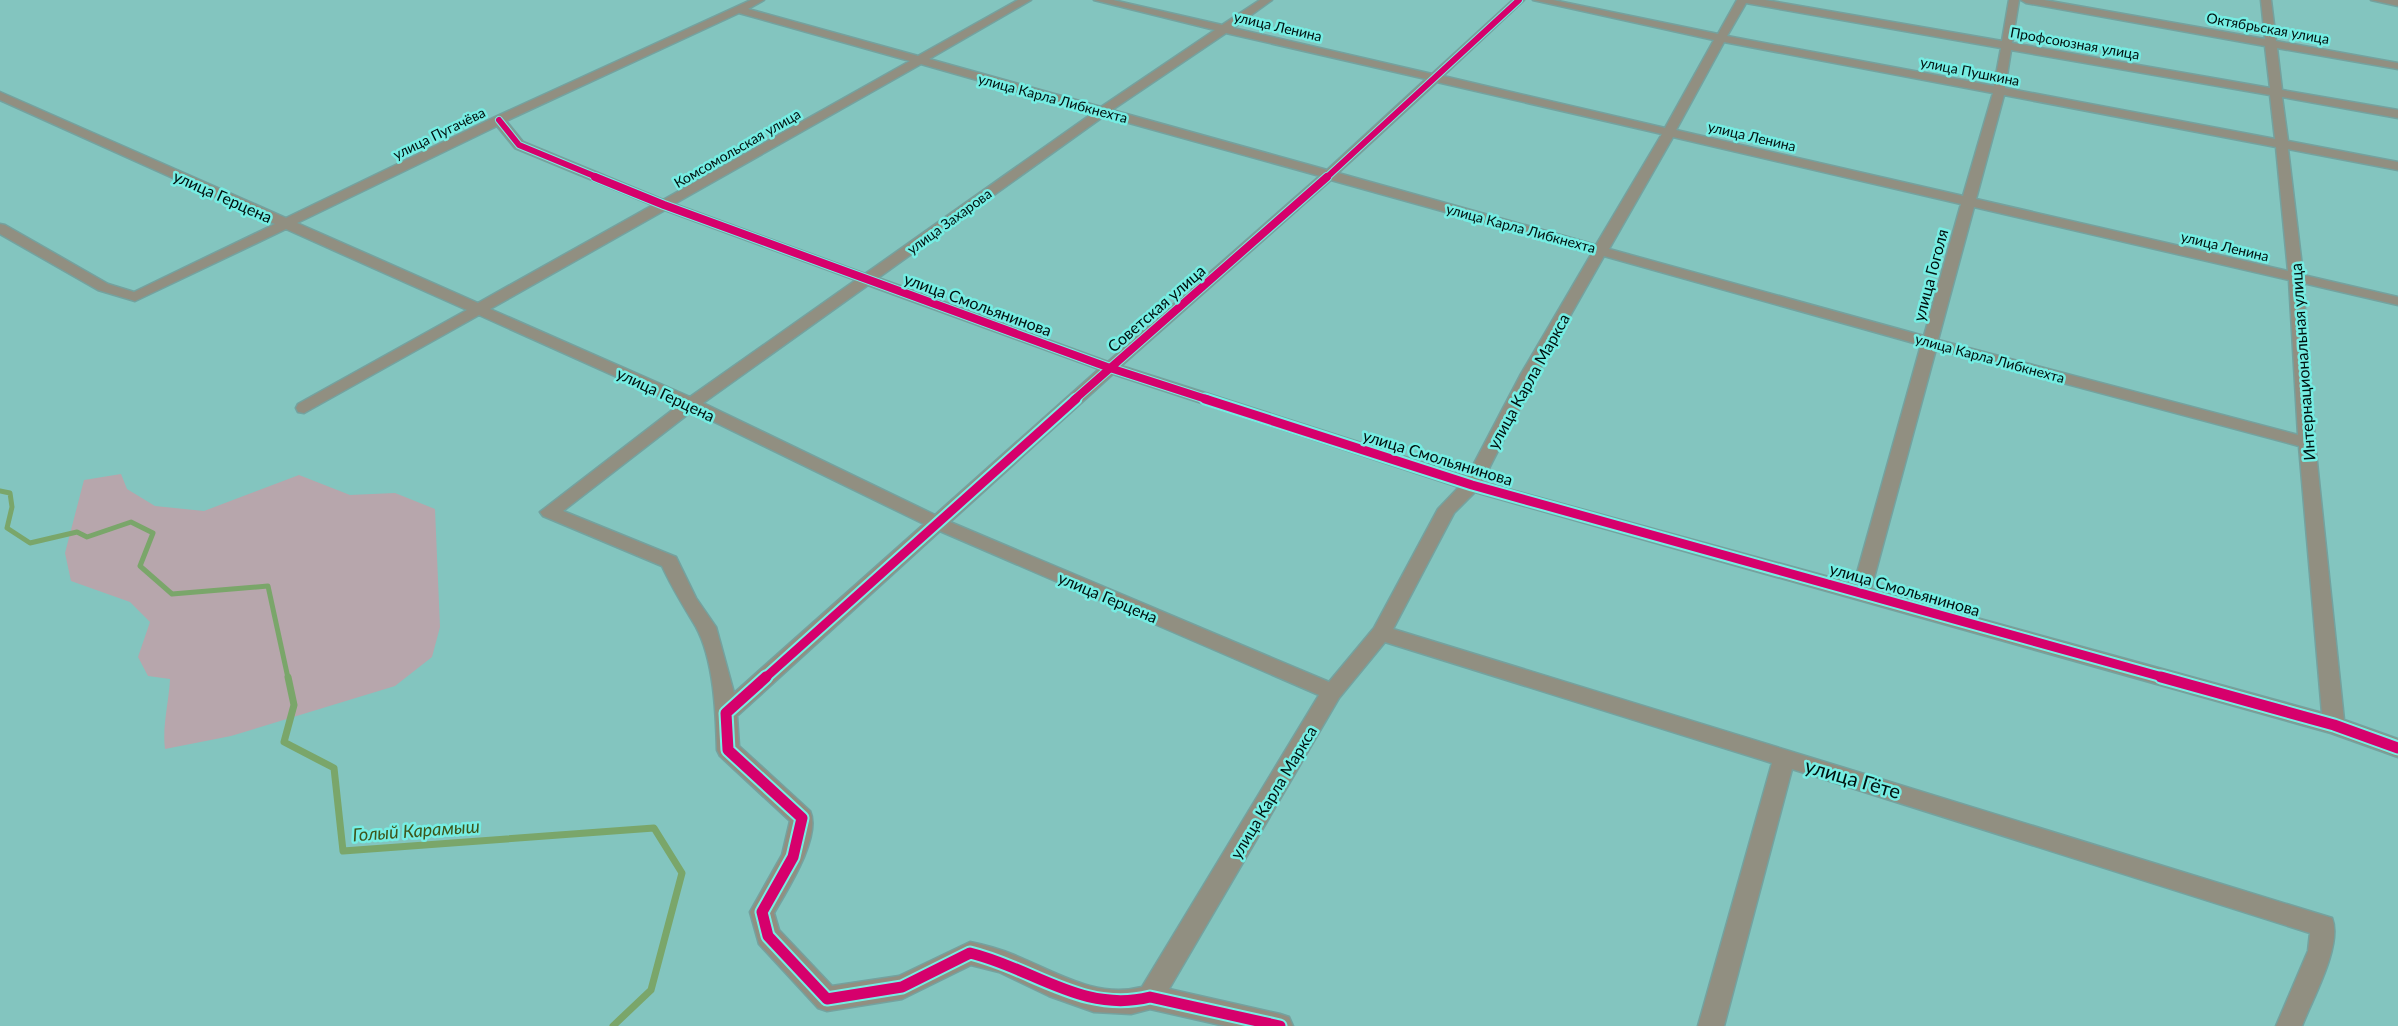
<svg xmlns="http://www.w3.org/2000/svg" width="2398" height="1026" viewBox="0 0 2398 1026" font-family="Lato,sans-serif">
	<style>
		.green { fill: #b7a6ac }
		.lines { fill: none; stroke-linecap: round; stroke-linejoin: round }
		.stream-far1 { stroke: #7aa66a; stroke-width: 5 }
		.stream { stroke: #7aa66a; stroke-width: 7 }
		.minor-casing { stroke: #74a29f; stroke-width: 3 }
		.minor { fill: #918f81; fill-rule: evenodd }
		.cycleway-far3-casing { stroke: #76ede3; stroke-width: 8 }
		.cycleway-far2-casing { stroke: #76ede3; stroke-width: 10 }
		.cycleway-far1-casing { stroke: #76ede3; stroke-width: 13 }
		.cycleway-casing { stroke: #76ede3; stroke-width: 15 }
		.cycleway-far3 { stroke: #d6006c; stroke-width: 6 }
		.cycleway-far2 { stroke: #d6006c; stroke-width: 8 }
		.cycleway-far1 { stroke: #d6006c; stroke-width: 9 }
		.cycleway { stroke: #d6006c; stroke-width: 11 }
		.labels { text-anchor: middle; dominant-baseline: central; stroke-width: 5; stroke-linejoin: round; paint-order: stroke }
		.far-street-label { font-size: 14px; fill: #00110f; stroke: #76ede3 }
		.street-label { font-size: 16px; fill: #00110f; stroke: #76ede3 }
		.water-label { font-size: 18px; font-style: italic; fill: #3e551a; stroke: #76ede3 }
		.near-street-label { font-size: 20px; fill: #00110f; stroke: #76ede3 }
	</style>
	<rect width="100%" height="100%" fill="#83c5bf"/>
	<path class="green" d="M 121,474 L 127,489 L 155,506 L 204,511 L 299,475 L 350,495 L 395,493 L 435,509 L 440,627 L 432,657 L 395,686 L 231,736 L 165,749 C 162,726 169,702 170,679 L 148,676 L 138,657 L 150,622 L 130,602 L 71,581 L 65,553 L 84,480 Z"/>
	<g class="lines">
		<path class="stream-far1" d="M 0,491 L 10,493 L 12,507 L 7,528 L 30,543 L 77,532 L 87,537 L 131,522 L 153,533 L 140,566 L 172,594 L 268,586 L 288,678"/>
		<path class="stream" d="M 288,677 L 294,705 L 284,742 L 334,768 L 343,851 L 654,828 L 682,873 L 651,990 L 613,1026"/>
		<defs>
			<path id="minor" d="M 751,0 L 764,0 L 748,9 L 918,56 L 1018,0 L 1031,0 L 929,59 L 1101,107 L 1215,30 L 1094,0 L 1113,0 L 1222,25 L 1260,0 L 1272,0 L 1233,28 L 1432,74 L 1513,0 L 1524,0 L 1443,76 L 1665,128 L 1714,40 L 1533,0 L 1553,0 L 1718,34 L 1737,0 L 1765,0 L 2002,41 L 2009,0 L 2019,0 L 2012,43 L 2270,88 L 2265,46 L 2026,3 L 2021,0 L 2044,0 L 2265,39 L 2261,0 L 2271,0 L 2276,41 L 2398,63 L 2398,69 L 2277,48 L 2282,90 L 2398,110 L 2398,118 L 2282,97 L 2288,141 L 2398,162 L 2398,170 L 2288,149 L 2303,275 L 2398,297 L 2398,305 L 2303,283 L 2315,443 L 2344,720 L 2398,739 L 2398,757 L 2331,733 L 1475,492 L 1454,513 L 1393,629 L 2332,918 C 2343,945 2312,1000 2302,1026 L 2276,1026 L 2308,951 L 2310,933 L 1792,769 L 1724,1026 L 1698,1026 L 1772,763 L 1385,642 L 1339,698 L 1169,989 L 1280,1014 L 1289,1017 L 1293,1026 L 1225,1026 L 1150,1009 L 1131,1014 L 1094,1012 L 1049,996 L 999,972 L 971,965 L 902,999 L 827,1011 L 818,1008 L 759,944 L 750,912 L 782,855 L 790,821 L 720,756 L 717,750 C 716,713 714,660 696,627 C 684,607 672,588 662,566 L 543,516 L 540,512 L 679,405 L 479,315 L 304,413 L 298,412 L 296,408 L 298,404 L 467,310 L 286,229 L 135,301 L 98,290 L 0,234 L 0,224 L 5,225 L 108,284 L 134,292 L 275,224 L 0,100 L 0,92 L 286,218 L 495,117 ZM 1746,3 L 2001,48 L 1994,86 L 1727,36 ZM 739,13 L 910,61 L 663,200 L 523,142 L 506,121 ZM 1226,33 L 1426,79 L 1327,170 L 1112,110 ZM 1724,42 L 1993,93 L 1963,196 L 1676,130 ZM 2011,50 L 2270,95 L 2275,139 L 2005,88 ZM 921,64 L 1093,113 L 865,274 L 674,204 ZM 1437,82 L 1662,134 L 1596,245 L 1338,173 ZM 2004,95 L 2276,147 L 2288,271 L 1976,199 ZM 1104,116 L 1320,176 L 1108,362 L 878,278 ZM 497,126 L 515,148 L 653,205 L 478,303 L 297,223 ZM 1673,137 L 1961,204 L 1924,336 L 1609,249 ZM 1331,180 L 1592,253 L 1521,374 L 1467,477 L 1121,366 ZM 1974,207 L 2289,280 L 2298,435 L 1938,340 ZM 665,210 L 856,280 L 690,397 L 490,309 ZM 1604,256 L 1921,345 L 1854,584 L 1482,482 L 1537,374 ZM 868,285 L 1099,369 L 935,515 L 703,403 ZM 1936,349 L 2299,446 L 2322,713 L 1871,589 ZM 1113,374 L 1459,487 L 1438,509 L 1374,628 L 1329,682 L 950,522 ZM 692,411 L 924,524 L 734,693 L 716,627 L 696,598 L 676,557 L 563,511 ZM 940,531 L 1319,695 L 1142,987 C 1096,999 1056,972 1014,955 C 1000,949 985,945 970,942 L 899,976 L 832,986 L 779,930 L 774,913 C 787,890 822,836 810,811 L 739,746 L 737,716 Z
				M 2371,0 L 2398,0 L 2398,6 Z"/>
		</defs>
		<use href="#minor" class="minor-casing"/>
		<use href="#minor" class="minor"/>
		<defs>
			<path id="cycleway-far3" d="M 499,120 L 519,145 L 599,178
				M 1326,178 L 1519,0"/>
			<path id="cycleway-far2" d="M 595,177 L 664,205 L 1110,368 L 1209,400
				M 1074,400 L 1327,177"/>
			<path id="cycleway-far1" d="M 1205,399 L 1472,485 L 2166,678
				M 765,678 L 1076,399"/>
			<path id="cycleway" d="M 766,677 L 726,713 L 728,750 L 802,818 L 793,857 L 762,912 L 768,936 L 827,999 L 902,987 L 970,953 C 1033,968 1083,1014 1150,997 L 1280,1026
				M 2161,677 L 2334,725 L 2398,748"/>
		</defs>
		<use href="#cycleway-far3" class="cycleway-far3-casing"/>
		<use href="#cycleway-far2" class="cycleway-far2-casing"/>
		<use href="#cycleway-far1" class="cycleway-far1-casing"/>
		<use href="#cycleway" class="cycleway-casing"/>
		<use href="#cycleway-far3" class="cycleway-far3"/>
		<use href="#cycleway-far2" class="cycleway-far2"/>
		<use href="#cycleway-far1" class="cycleway-far1"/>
		<use href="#cycleway" class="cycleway"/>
	</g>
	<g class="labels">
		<g class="far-street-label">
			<text transform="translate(1278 26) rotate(13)">улица Ленина</text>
			<text transform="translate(2268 28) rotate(10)">Октябрьская улица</text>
			<text transform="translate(2075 43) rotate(10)">Профсоюзная улица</text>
			<text transform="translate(1970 71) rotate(11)">улица Пушкина</text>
			<text transform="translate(1053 98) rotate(15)">улица Карла Либкнехта</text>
			<text transform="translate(439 133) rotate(-26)">улица Пугачёва</text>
			<text transform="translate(1752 136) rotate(13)">улица Ленина</text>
			<text transform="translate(737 148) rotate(-30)">Комсомольская улица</text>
			<text transform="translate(949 221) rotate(-36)">улица Захарова</text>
			<text transform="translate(1521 228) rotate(15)">улица Карла Либкнехта</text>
			<text transform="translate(2225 246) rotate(13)">улица Ленина</text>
			<text transform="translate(1990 358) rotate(15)">улица Карла Либкнехта</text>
		</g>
		<g class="street-label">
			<text transform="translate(223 196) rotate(24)">улица Герцена</text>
			<text transform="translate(1930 275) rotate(-75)">улица Гоголя</text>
			<text transform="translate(978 304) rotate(20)">улица Смольянинова</text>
			<text transform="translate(1156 308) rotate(-41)">Советская улица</text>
			<text transform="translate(2302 362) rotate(-94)">Интернациональная улица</text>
			<text transform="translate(1528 381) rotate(-61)">улица Карла Маркса</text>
			<text transform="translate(666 394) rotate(25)">улица Герцена</text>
			<text transform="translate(1438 457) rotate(17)">улица Смольянинова</text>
			<text transform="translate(1905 589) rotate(16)">улица Смольянинова</text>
			<text transform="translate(1108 597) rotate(23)">улица Герцена</text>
			<text transform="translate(1273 792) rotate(-59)">улица Карла Маркса</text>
		</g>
		<g class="water-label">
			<text transform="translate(416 830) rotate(-4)">Голый Карамыш</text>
		</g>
		<g class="near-street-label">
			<text transform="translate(1853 778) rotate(16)">улица Гёте</text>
		</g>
	</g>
</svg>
